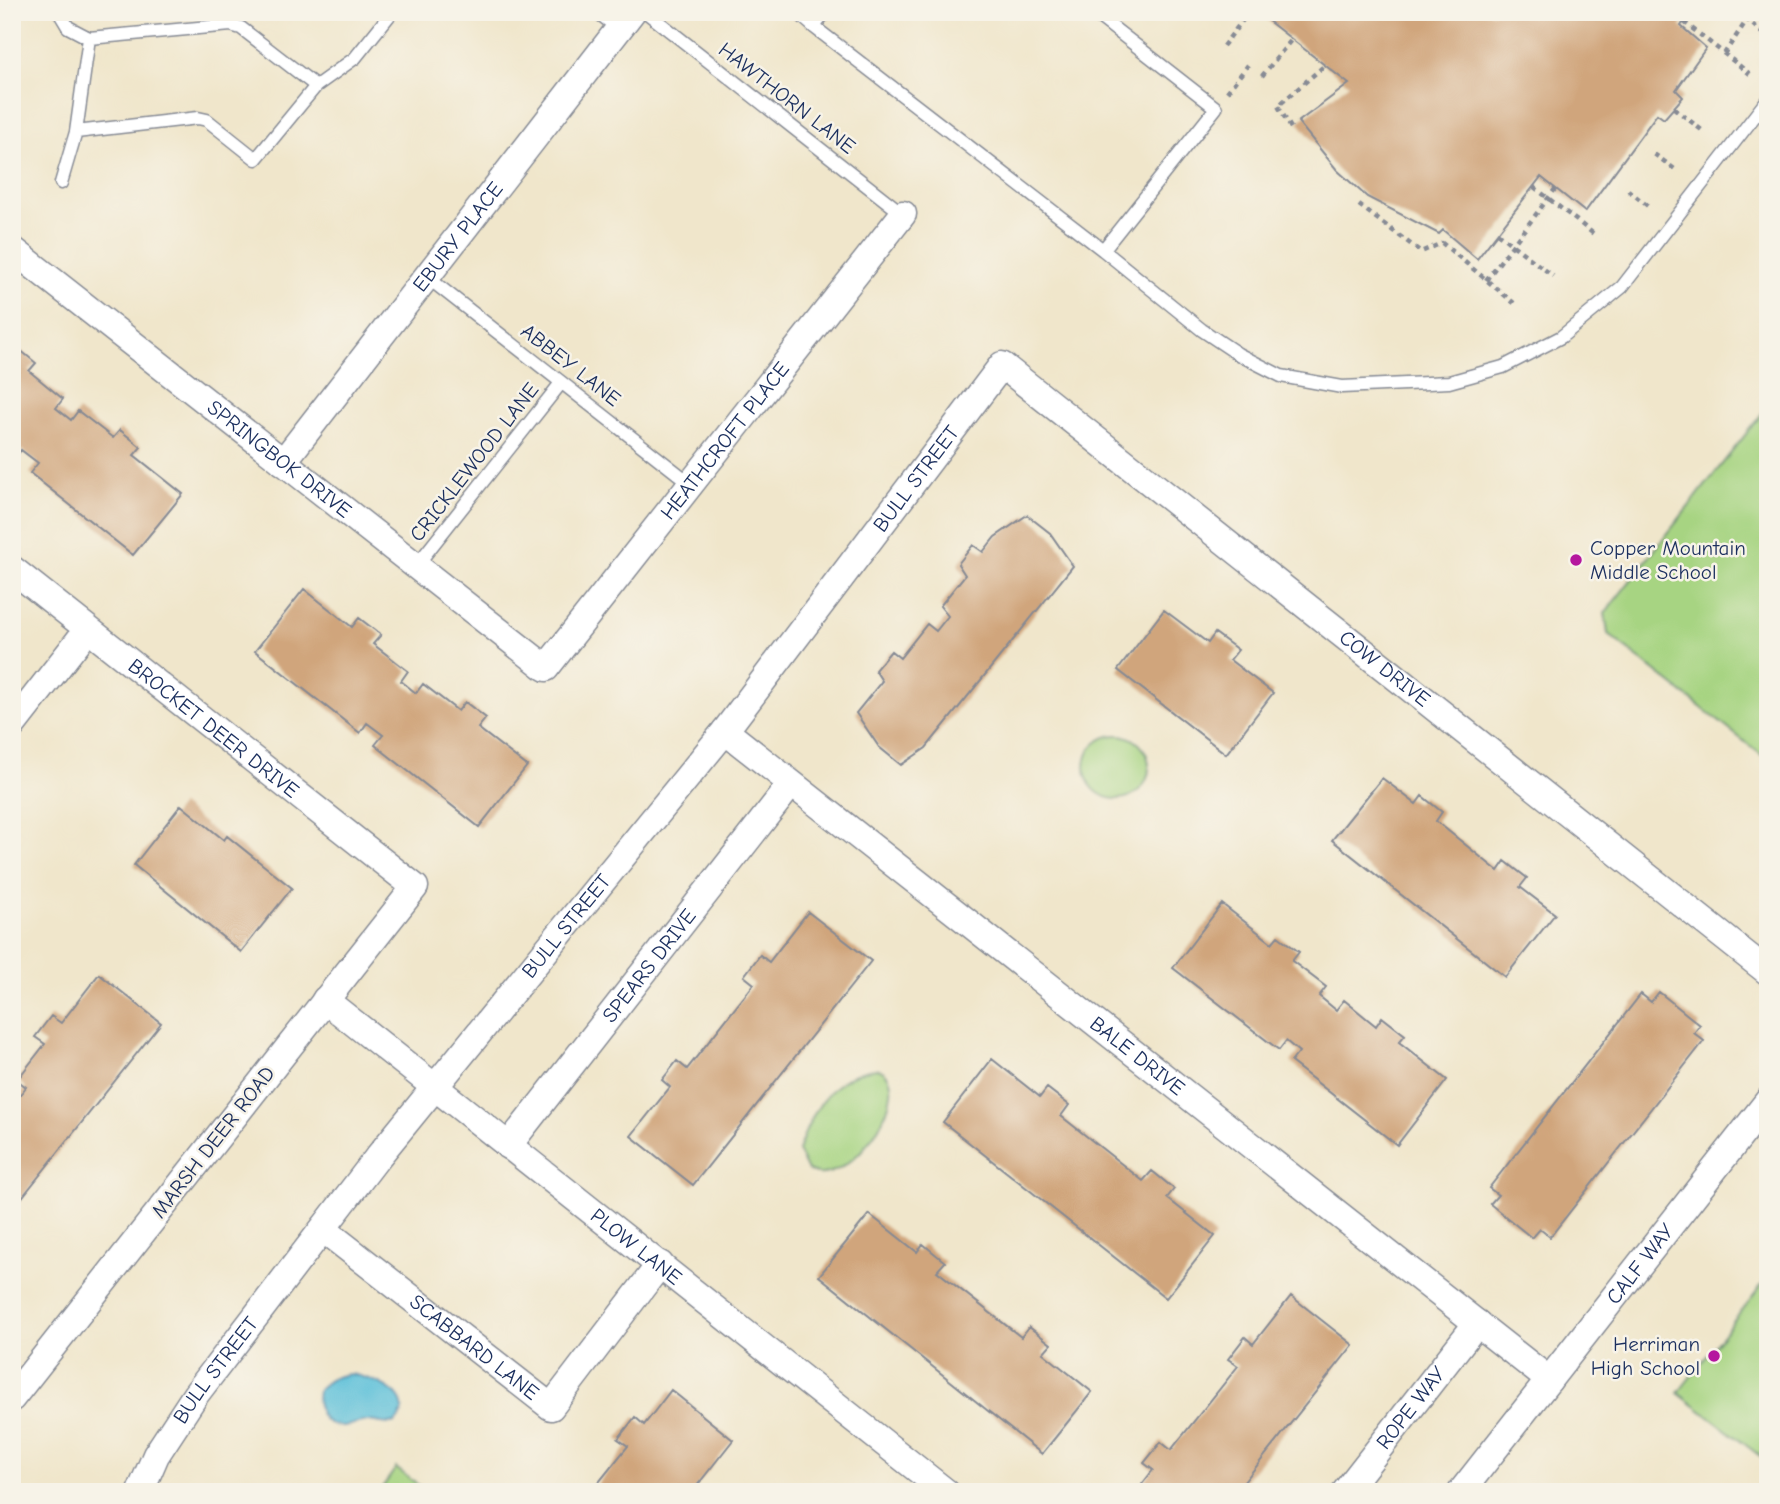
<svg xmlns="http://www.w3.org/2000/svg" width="1780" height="1504" viewBox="0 0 1780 1504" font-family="'Comic Neue',sans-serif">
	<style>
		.green { fill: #a7d482; stroke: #618270; stroke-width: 2 }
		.water { fill: #5bc0d9; stroke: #3b789c; stroke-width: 2 }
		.building { fill: #d0a57b }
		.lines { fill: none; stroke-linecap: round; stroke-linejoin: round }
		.lane-casing { stroke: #868a94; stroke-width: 15 }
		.street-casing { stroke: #868a94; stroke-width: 29 }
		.path { stroke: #868a94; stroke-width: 4.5; stroke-dasharray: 5 5; stroke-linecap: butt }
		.lane { stroke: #fff; stroke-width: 12 }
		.street { stroke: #fff; stroke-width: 26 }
		.poi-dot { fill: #b5179e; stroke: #f7f3e8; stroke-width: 2.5 }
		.labels { text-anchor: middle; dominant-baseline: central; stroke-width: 5; stroke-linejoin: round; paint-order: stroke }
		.street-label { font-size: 21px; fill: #1b2f5e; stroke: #f7f3e8 }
		.poi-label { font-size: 21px; fill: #1b2f5e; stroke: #f7f3e8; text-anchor: start }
	</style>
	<rect width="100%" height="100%" fill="#f7f3e8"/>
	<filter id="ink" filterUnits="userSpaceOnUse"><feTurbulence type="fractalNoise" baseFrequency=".0143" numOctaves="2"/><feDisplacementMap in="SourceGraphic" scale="14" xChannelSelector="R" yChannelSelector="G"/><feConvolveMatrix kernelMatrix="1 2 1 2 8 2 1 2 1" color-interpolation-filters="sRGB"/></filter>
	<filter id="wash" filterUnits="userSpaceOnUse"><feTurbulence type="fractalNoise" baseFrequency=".00686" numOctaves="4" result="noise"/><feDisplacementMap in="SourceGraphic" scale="28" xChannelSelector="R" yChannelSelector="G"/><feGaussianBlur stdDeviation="1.57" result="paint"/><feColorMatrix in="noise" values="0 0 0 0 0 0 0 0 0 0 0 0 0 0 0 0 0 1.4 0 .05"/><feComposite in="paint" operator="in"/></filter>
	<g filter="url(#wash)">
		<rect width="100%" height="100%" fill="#f0e6cb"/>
		<path class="green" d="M 1768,406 L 1768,760 L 1608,634 L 1605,613 Z
			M1085 767a32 32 0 1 1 64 0a32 32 0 1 1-64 0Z
			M 877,1069 C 922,1081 850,1194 808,1171 L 798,1151 C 811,1114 831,1073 877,1069 Z
			M 1768,1277 L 1768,1462 L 1678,1393 Z
			M 396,1468 L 427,1492 L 379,1492 Z"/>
		<path class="water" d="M 351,1374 C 372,1378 421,1396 395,1423 C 385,1426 378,1421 368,1421 C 359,1421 350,1427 341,1426 C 321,1426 315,1407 318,1390 C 328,1380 336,1375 351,1374 Z"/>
		<g id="blocks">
			<path class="building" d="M 1257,12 L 1690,12 L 1681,26 L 1706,48 L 1676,90 L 1683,97 L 1664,119 L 1657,114 L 1585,212 L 1541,177 L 1477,259 L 1443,230 L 1439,234 L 1367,197 L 1337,170 L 1298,122 L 1349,84 Z
				M 14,345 L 36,363 L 29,371 L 63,399 L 56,408 L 71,420 L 78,411 L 113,438 L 120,430 L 141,447 L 134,455 L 183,494 L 133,555 L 30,473 L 38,463 L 21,450 L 12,461 L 12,348 Z
				M 1027,515 L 1050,533 L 1073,566 L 926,748 L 901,765 L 879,747 L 856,713 L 882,681 L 875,670 L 891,651 L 900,658 L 927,624 L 936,631 L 948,616 L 940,606 L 965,575 L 958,564 L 973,545 L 983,552 L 995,537 Z
				M 304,589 L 352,627 L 359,618 L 381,635 L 373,644 L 408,671 L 401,681 L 416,693 L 423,684 L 458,711 L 465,702 L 486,718 L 478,728 L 527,766 L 479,827 L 375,745 L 383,735 L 367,723 L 360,733 L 255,651 Z
				M 1164,610 L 1208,643 L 1215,633 L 1238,650 L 1230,660 L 1273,693 L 1226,754 L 1118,670 Z
				M 1382,778 L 1416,804 L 1422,796 L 1442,812 L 1436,821 L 1498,871 L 1505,861 L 1527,878 L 1520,887 L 1555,914 L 1505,977 L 1332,840 Z
				M 181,805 L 224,840 L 227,836 L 292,888 L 241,952 L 134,865 Z
				M 1222,904 L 1272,943 L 1278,936 L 1299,952 L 1292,961 L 1326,987 L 1319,996 L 1336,1010 L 1344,1000 L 1376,1026 L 1382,1017 L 1405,1035 L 1399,1042 L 1447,1080 L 1397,1145 L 1291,1062 L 1299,1052 L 1286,1041 L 1279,1050 L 1173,968 Z
				M 808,912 L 871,961 L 693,1185 L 631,1136 L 670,1087 L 662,1080 L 677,1061 L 687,1069 L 754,984 L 744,976 L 760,955 L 769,962 Z
				M 99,974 L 161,1023 L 12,1210 L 12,1101 L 14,1102 L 26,1087 L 17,1080 L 45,1044 L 35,1037 L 51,1016 L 61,1023 Z
				M 1659,992 L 1700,1025 L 1694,1033 L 1704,1041 L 1550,1237 L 1540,1229 L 1532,1238 L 1490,1204 L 1498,1195 L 1489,1188 L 1641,994 L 1651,1002 Z
				M 992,1059 L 1040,1097 L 1047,1088 L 1069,1105 L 1061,1116 L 1143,1181 L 1152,1171 L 1174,1189 L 1167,1198 L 1215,1236 L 1166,1298 L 943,1122 Z
				M 869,1214 L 917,1252 L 923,1244 L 945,1262 L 937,1271 L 1021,1337 L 1029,1327 L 1051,1344 L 1043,1353 L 1092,1392 L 1042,1454 L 819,1276 Z
				M 1291,1296 L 1353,1345 L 1236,1492 L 1136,1492 L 1153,1470 L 1144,1463 L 1161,1442 L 1171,1450 L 1238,1366 L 1228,1359 L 1245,1337 L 1253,1344 Z
				M 671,1390 L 733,1440 L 692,1492 L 591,1492 L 628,1446 L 618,1439 L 635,1417 L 644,1425 Z"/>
		</g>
	</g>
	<g filter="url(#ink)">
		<use href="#blocks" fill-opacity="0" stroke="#868a94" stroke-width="2"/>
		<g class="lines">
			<defs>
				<path id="lane" d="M 59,12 L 68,27 L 89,38 L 76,132
					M 597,12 L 619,29
					M 646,12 L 903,214
					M 797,12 L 814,27 L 825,12
					M 814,27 L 1103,250 L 1216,108 L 1093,12
					M 89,38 L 231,25 L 241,28 L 316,86
					M 61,183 L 76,132 L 198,118 L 207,120 L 256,159 L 316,86 L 355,58 L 392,12
					M 1103,250 L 1202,330 L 1238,354 L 1281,376 L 1342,387 L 1449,382 L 1503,367 L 1561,337 L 1622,287 L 1768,99
					M 427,277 L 691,484
					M 416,566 L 561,383"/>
				<g id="street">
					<path id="s1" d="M 12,249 L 546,668 L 903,214"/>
					<path id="s2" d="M 283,462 L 632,12"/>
					<path id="s3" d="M 12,569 L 415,887 L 12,1398"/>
					<path d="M 12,726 L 87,630"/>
					<path id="s4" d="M 725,731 L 1549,1380"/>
					<path id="s5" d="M 325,1000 L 946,1492"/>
					<path id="s6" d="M 508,1146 L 791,784"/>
					<path id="s7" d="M 323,1229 L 551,1407 L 660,1264"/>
					<path id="s8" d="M 140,1492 L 156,1455 L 196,1394 L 377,1158 L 725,731 L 1002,365 L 1768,972"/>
					<path id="s9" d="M 1345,1492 L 1477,1323"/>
					<path id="s10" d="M 1461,1492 L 1768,1101"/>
				</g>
			</defs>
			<use href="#lane" class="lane-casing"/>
			<use href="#street" class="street-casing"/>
			<path class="path" d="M 1737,12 L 1768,37
				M 1684,22 L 1750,74
				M 1223,46 L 1249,12
				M 1724,54 L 1747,20 L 1767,12
				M 1262,76 L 1292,39
				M 1227,92 L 1248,65
				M 1674,108 L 1704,132
				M 1291,128 L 1278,106 L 1325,65
				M 1654,154 L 1676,170
				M 1534,187 L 1595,235
				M 1628,190 L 1649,207
				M 1359,205 L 1421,252 L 1442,243 L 1514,303
				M 1497,233 L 1553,276
				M 1486,280 L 1556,188"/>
			<use href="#lane" class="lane"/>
			<use href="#street" class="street"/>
		</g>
	</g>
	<g class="poi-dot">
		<circle cx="1576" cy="560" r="7"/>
		<circle cx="1714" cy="1356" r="7"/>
	</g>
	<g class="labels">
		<g class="street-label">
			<text transform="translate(787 98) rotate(38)">HAWTHORN LANE</text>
			<text stroke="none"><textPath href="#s2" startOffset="285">EBURY PLACE</textPath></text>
			<text transform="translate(571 365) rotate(38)">ABBEY LANE</text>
			<text stroke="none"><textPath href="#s1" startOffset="968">HEATHCROFT PLACE</textPath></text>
			<text stroke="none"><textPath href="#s1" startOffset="340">SPRINGBOK DRIVE</textPath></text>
			<text transform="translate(474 462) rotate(-52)">CRICKLEWOOD LANE</text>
			<text stroke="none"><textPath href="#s8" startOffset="1278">BULL STREET</textPath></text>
			<text stroke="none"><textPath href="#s8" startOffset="1909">COW DRIVE</textPath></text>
			<text stroke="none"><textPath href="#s3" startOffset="257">BROCKET DEER DRIVE</textPath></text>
			<text stroke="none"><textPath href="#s8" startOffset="710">BULL STREET</textPath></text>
			<text stroke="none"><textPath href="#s6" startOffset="229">SPEARS DRIVE</textPath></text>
			<text stroke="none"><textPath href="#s4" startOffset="525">BALE DRIVE</textPath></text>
			<text transform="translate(213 1142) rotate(-52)">MARSH DEER ROAD</text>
			<text stroke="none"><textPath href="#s5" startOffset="397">PLOW LANE</textPath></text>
			<text stroke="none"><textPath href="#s10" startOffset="290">CALF WAY</textPath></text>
			<text stroke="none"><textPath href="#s7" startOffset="192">SCABBARD LANE</textPath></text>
			<text stroke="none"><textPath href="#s8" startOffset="144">BULL STREET</textPath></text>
			<text stroke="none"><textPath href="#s9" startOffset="107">ROPE WAY</textPath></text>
		</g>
		<g class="poi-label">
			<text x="1590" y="548">Copper Mountain<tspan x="1590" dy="24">Middle School</tspan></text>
			<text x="1700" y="1344" text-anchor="end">Herriman<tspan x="1700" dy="24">High School</tspan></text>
		</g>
	</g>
	<rect width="1780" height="1504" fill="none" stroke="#f7f3e8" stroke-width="42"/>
</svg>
